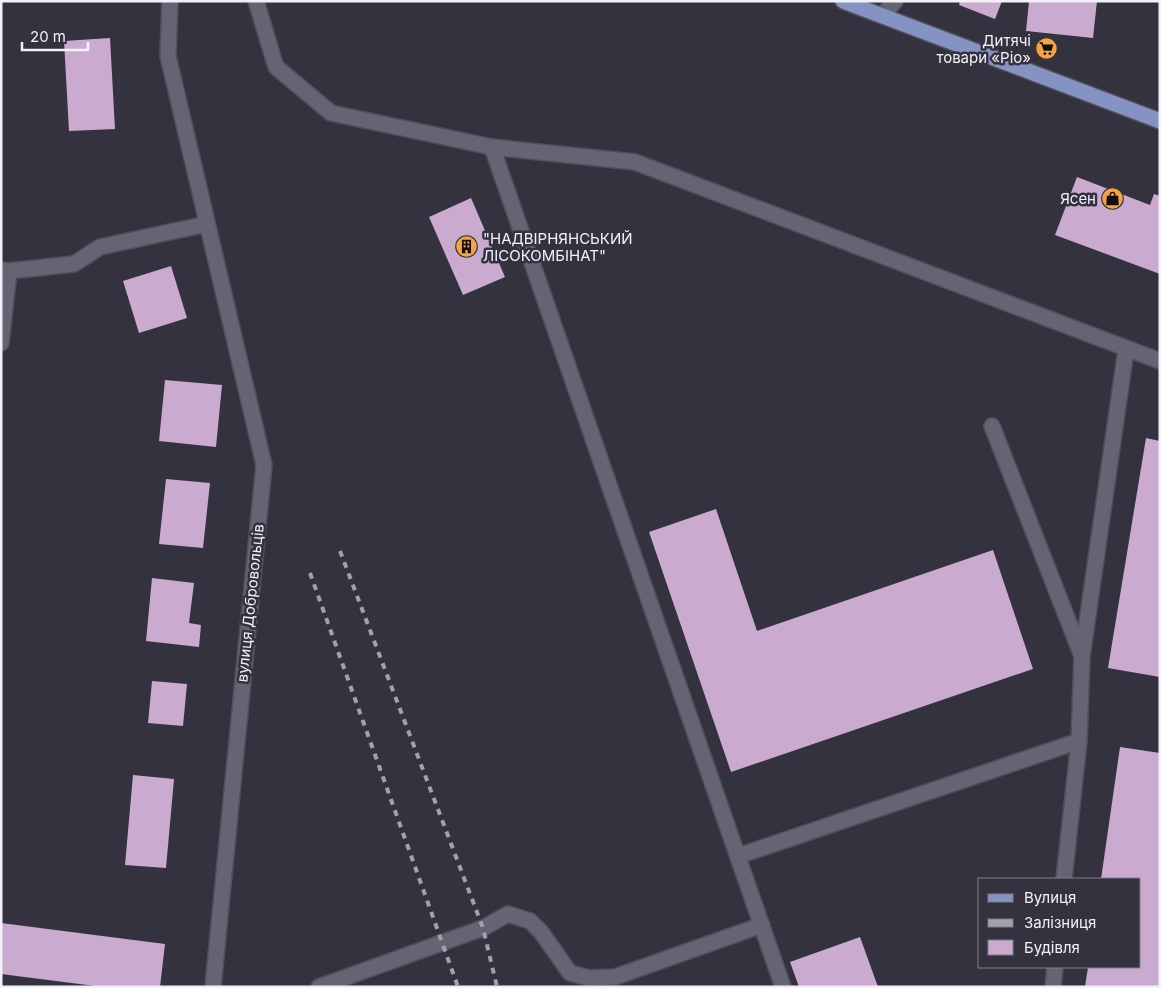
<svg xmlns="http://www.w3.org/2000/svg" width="1161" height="988" viewBox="0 0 1161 988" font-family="Inter,sans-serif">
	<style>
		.building { fill: #caaacf }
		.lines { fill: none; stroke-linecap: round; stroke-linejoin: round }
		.minor-casing { stroke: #504e59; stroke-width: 18 }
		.major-casing { stroke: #504e59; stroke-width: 18 }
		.minor { stroke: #666372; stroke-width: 15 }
		.major { stroke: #8593c3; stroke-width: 15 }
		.rail { stroke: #a2a0ab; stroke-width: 4; stroke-dasharray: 6 6; stroke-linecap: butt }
		.labels { text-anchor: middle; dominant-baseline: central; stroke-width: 5; stroke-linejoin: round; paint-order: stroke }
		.poi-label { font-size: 15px; fill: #f2f1fa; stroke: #35323f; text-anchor: end }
		.street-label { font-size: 15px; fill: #f2f1fa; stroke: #35323f }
	</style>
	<rect width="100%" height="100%" fill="#35323f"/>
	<path class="building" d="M 960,1 L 1002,1 L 995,19 L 959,5 Z
		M 1029,1 L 1097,1 L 1093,38 L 1026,31 Z
		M 110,38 L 115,129 L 69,131 L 64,41 Z
		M 1077,177 L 1150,205 L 1154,194 L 1160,196 L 1160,274 L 1055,235 Z
		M 471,198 L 505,277 L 463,295 L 429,217 Z
		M 171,266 L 187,318 L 139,333 L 123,281 Z
		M 165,380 L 222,385 L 216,447 L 159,441 Z
		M 1146,438 L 1160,441 L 1160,677 L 1108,668 Z
		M 166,479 L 210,483 L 203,548 L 159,544 Z
		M 716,509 L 757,631 L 993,550 L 1033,669 L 731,772 L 649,532 Z
		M 152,578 L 194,583 L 189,623 L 201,625 L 199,647 L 146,641 Z
		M 152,681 L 187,684 L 183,726 L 148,723 Z
		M 1120,747 L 1160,753 L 1160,987 L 1085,987 L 1088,967 L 1140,967 L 1140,879 L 1101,879 Z
		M 133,775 L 174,779 L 166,868 L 125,865 Z
		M 1,923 L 165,944 L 160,987 L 103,987 L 1,974 Z
		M 860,937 L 878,987 L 799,987 L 790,962 Z"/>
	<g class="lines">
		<defs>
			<path id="minor" d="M 170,1 L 168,56 L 264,465 L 213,987
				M 256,1 L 276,67 L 331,113 L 492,147 L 783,987
				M 882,16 L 895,1
				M 492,147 L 635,162 L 1160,361
				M 1,270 L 9,271 L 74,264 L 100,247 L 207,224
				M 1,343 L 9,271
				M 992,426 L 1082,656
				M 738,856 L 1079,741
				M 1064,879 L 1079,741 L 1082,657 L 1126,350
				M 319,987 L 483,928 L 508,914 L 530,921 L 541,932 L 570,973 L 589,978 L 615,977 L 762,925
				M 1053,987 L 1055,967"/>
			<path id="major" d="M 843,1 L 1160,121"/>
		</defs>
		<use href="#minor" class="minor-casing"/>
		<use href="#major" class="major-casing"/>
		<use href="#minor" class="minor"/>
		<use href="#major" class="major"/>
		<path class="rail" d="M 340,551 L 483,928 L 497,987
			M 310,573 L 458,987"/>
	</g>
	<defs>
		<symbol id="supermarket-disc" viewBox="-11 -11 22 22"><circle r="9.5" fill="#f4a444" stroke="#35323f"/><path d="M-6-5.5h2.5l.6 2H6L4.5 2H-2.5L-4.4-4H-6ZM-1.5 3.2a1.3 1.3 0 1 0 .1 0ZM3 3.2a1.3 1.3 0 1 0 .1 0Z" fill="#111"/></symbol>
		<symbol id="shop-disc" viewBox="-11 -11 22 22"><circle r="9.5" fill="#f4a444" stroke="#35323f"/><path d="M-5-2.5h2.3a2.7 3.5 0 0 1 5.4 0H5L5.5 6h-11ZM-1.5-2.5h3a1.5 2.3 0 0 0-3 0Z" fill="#111"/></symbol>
		<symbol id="building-disc" viewBox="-11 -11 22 22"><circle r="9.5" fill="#f4a444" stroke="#35323f"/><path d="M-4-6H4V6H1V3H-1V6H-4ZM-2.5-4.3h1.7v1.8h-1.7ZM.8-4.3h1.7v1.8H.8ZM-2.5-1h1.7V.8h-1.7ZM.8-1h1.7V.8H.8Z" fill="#111"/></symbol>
	</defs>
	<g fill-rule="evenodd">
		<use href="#supermarket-disc" x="1034" y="36" width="25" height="25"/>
		<use href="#shop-disc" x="1100" y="186" width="25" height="25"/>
		<use href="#building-disc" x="454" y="234" width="25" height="25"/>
	</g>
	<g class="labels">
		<g class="poi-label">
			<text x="1031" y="40">Дитячі<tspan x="1031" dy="17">товари «Ріо»</tspan></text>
			<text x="1096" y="198">Ясен</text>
			<text x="483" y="238" text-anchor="start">"НАДВІРНЯНСЬКИЙ<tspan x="483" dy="17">ЛІСОКОМБІНАТ"</tspan></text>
		</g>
		<g class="street-label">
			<text transform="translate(250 603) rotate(-84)">вулиця Добровольців</text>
		</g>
	</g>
	<rect width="1161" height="988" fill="none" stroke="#f2f1fa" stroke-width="5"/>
	<rect x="978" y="878" width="162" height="90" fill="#35323f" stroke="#817e8a"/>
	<rect x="988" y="894" width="25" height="8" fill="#8593c3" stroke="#817e8a"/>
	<text x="1024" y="903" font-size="15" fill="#f2f1fa">Вулиця</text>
	<rect x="988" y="919" width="25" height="8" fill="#a2a0ab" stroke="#817e8a"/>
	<text x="1024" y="928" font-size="15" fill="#f2f1fa">Залізниця</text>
	<rect x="988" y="940" width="25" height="15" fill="#caaacf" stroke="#817e8a"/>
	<text x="1024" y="953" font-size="15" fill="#f2f1fa">Будівля</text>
	<path d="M22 42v8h66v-8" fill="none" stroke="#f2f1fa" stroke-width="2.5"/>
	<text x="30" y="42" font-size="15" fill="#f2f1fa" stroke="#35323f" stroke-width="4" paint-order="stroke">20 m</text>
</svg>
